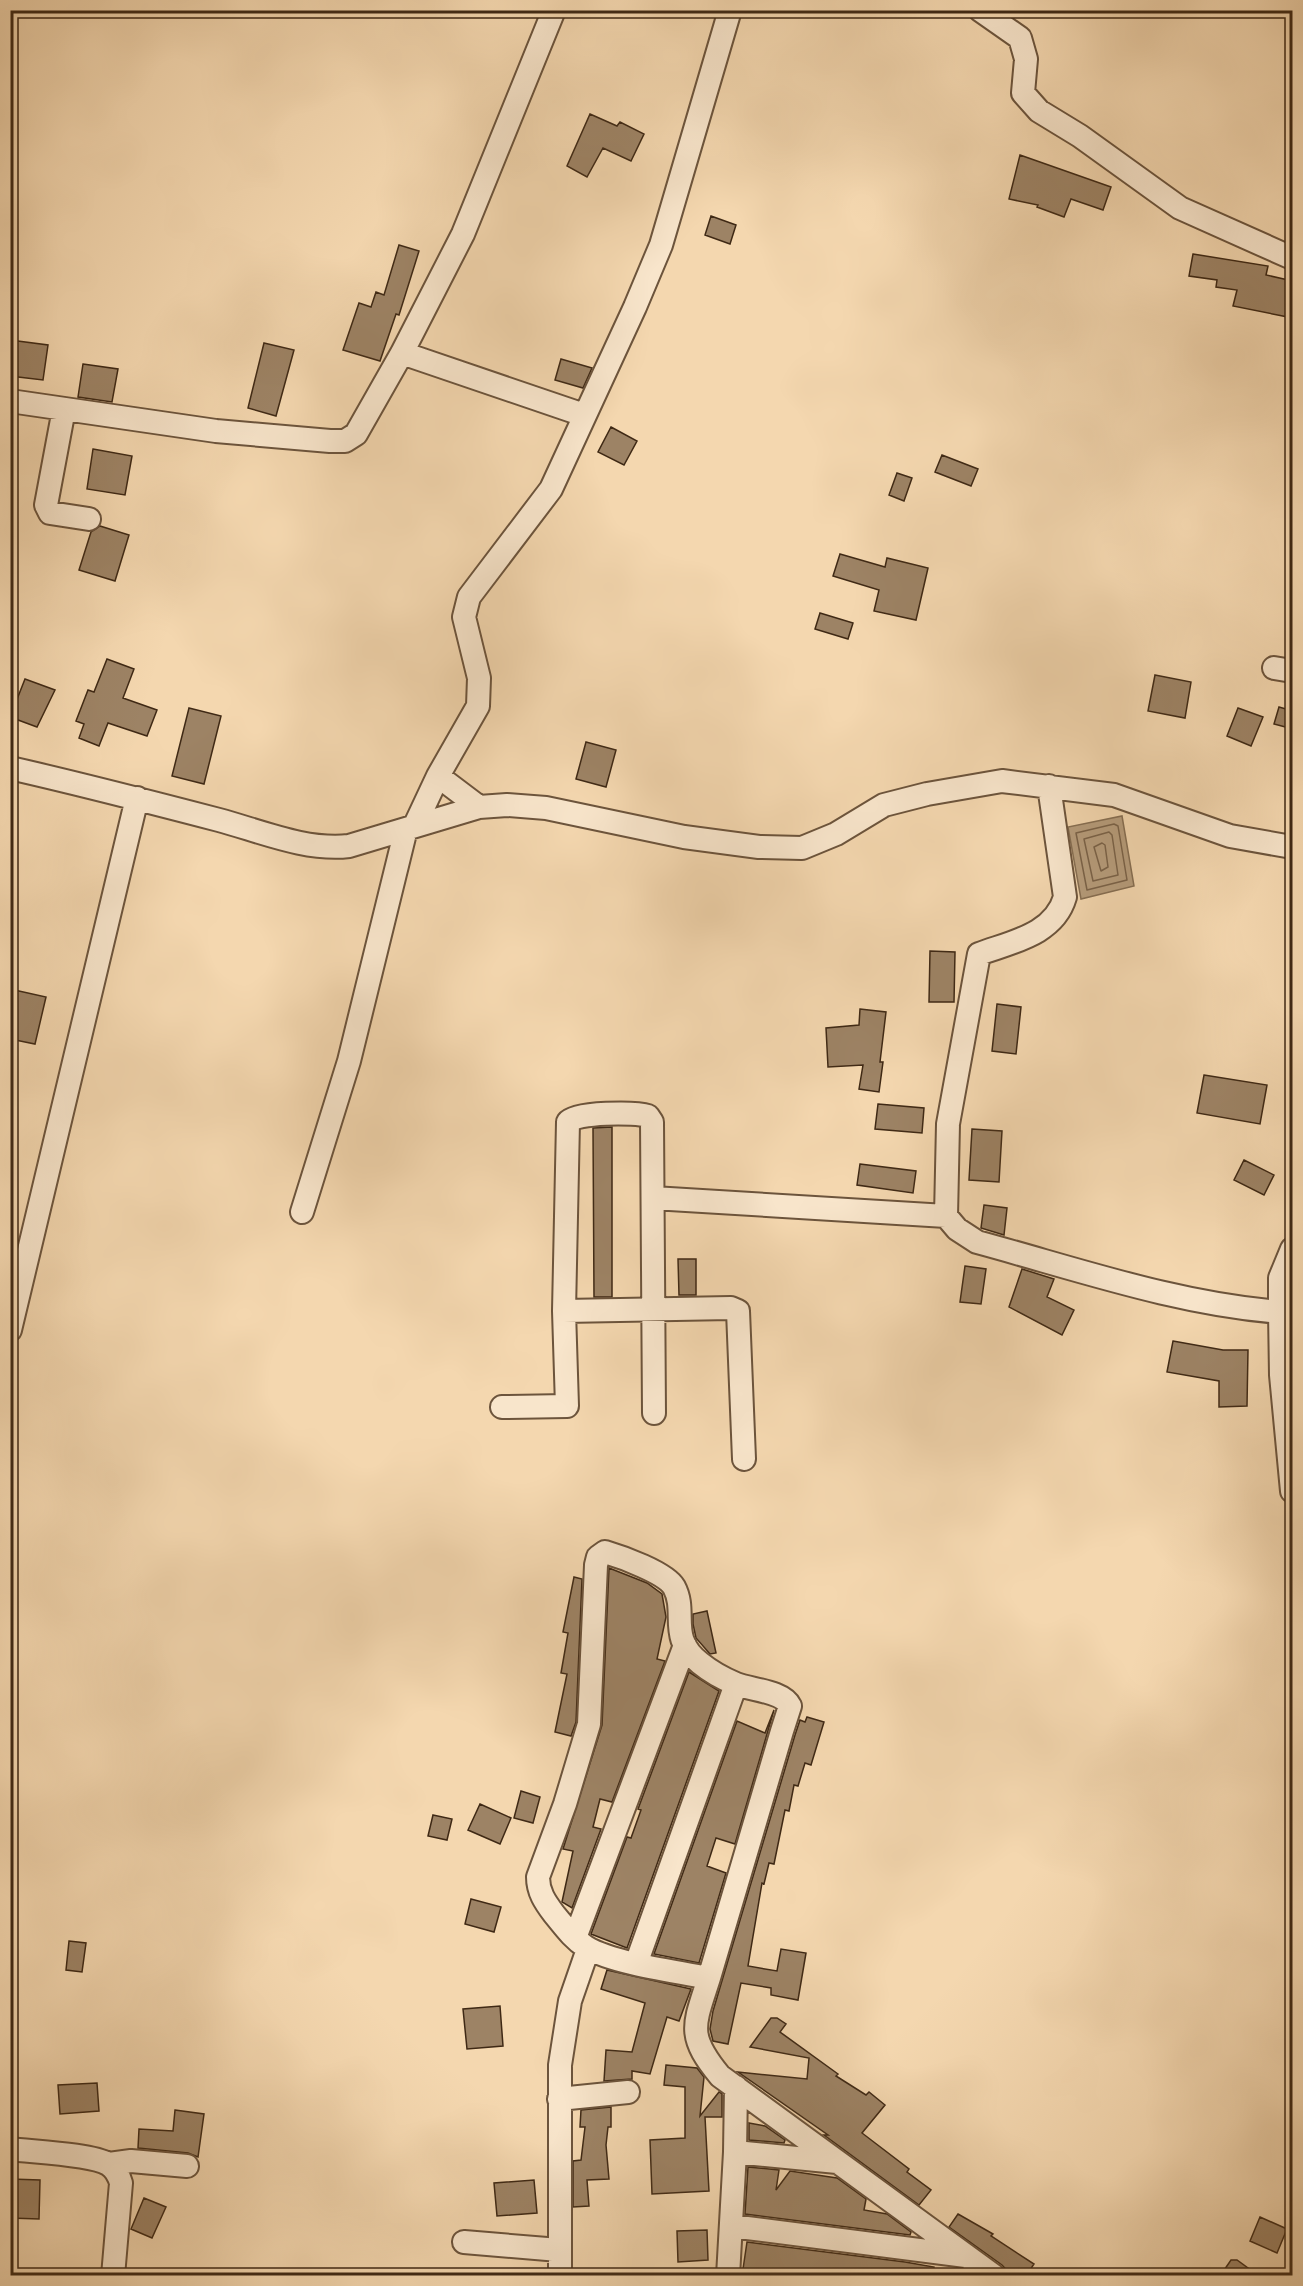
<svg xmlns="http://www.w3.org/2000/svg" width="1303" height="2286" viewBox="0 0 1303 2286" font-family="'EB Garamond',serif">
	<style>
		.water { fill: #b69c7b; stroke: #866e52; stroke-width: 1.5 }
		.lines { fill: none; stroke-linecap: round; stroke-linejoin: round }
		.shore { stroke: #7a6248; stroke-width: 1.5 }
		.building { fill: #9d8365; stroke: #3f2915; stroke-width: 1.5 }
		.minor-casing { stroke: #6c543c; stroke-width: 26 }
		.minor { stroke: #f8e5cb; stroke-width: 22 }
	</style>
	<rect width="100%" height="100%" fill="#f4d7af"/>
	<filter id="stains"><feTurbulence type="fractalNoise" baseFrequency=".00333" numOctaves="4"/><feColorMatrix values="0 0 0 0 .2 0 0 0 0 .09 0 0 0 0 .02 0 0 0 .5 -.17"/></filter>
	<radialGradient id="worn" r=".72"><stop offset=".6" stop-color="#630" stop-opacity="0"/><stop offset="1" stop-color="#630" stop-opacity=".3"/></radialGradient>
	<path class="water" d="M 1122,816 L 1134,886 L 1081,899 L 1068,827 Z"/>
	<g class="lines">
		<path class="shore" d="M 1114,824 L 1118,826 L 1127,880 L 1087,890 L 1076,833 Z
			M 1109,832 L 1112,835 L 1118,875 L 1093,881 L 1084,839 Z
			M 1102,843 L 1105,845 L 1108,867 L 1101,871 L 1094,847 Z"/>
	</g>
	<path class="building" d="M 590,114 L 617,126 L 620,122 L 644,134 L 631,161 L 603,148 L 587,177 L 567,166 Z
		M 1020,155 L 1111,187 L 1103,210 L 1071,199 L 1064,217 L 1037,207 L 1038,205 L 1009,199 Z
		M 711,216 L 736,225 L 730,244 L 705,235 Z
		M 399,245 L 419,251 L 399,315 L 396,314 L 380,361 L 343,350 L 359,303 L 371,307 L 376,292 L 384,295 Z
		M 1193,254 L 1268,266 L 1266,275 L 1293,281 L 1293,318 L 1233,306 L 1237,290 L 1216,287 L 1217,280 L 1189,276 Z
		M 10,340 L 48,345 L 43,380 L 10,376 Z
		M 264,343 L 294,350 L 276,416 L 248,408 Z
		M 561,359 L 592,368 L 583,388 L 555,380 Z
		M 83,364 L 118,369 L 112,402 L 78,397 Z
		M 611,427 L 637,441 L 624,465 L 598,452 Z
		M 93,449 L 132,456 L 125,495 L 87,489 Z
		M 942,455 L 978,469 L 971,486 L 935,472 Z
		M 897,473 L 912,478 L 904,501 L 889,495 Z
		M 100,526 L 129,535 L 115,581 L 79,570 L 91,532 Z
		M 840,554 L 885,567 L 887,558 L 928,568 L 916,620 L 874,611 L 879,590 L 833,576 Z
		M 820,613 L 853,623 L 848,639 L 815,629 Z
		M 107,659 L 134,669 L 123,698 L 157,710 L 147,736 L 108,723 L 99,746 L 79,738 L 84,724 L 76,721 L 88,690 L 94,692 Z
		M 1155,675 L 1191,682 L 1185,718 L 1148,711 Z
		M 25,679 L 55,690 L 37,727 L 10,717 Z
		M 1279,707 L 1293,711 L 1293,729 L 1274,724 Z
		M 189,708 L 221,716 L 204,784 L 172,776 Z
		M 1238,708 L 1263,717 L 1251,746 L 1227,736 Z
		M 586,742 L 616,750 L 606,787 L 576,779 Z
		M 930,951 L 955,952 L 954,1002 L 929,1002 Z
		M 10,989 L 46,997 L 35,1044 L 10,1039 Z
		M 997,1004 L 1021,1007 L 1016,1054 L 992,1051 Z
		M 860,1009 L 886,1012 L 880,1062 L 883,1062 L 879,1092 L 859,1089 L 863,1065 L 828,1067 L 826,1028 L 859,1025 Z
		M 1204,1075 L 1267,1085 L 1260,1124 L 1197,1113 Z
		M 878,1104 L 924,1108 L 922,1133 L 875,1129 Z
		M 612,1127 L 612,1297 L 594,1297 L 593,1128 Z
		M 972,1129 L 1002,1131 L 999,1182 L 969,1180 Z
		M 1244,1160 L 1274,1175 L 1264,1195 L 1234,1180 Z
		M 860,1164 L 916,1171 L 913,1193 L 857,1185 Z
		M 984,1205 L 1007,1208 L 1004,1235 L 981,1228 Z
		M 678,1259 L 696,1259 L 696,1295 L 679,1295 Z
		M 965,1266 L 986,1269 L 981,1304 L 960,1302 Z
		M 1022,1269 L 1054,1279 L 1047,1297 L 1074,1310 L 1062,1335 L 1009,1307 Z
		M 1173,1341 L 1223,1350 L 1248,1350 L 1247,1406 L 1219,1407 L 1219,1381 L 1167,1372 Z
		M 609,1568 L 647,1583 L 662,1594 L 666,1617 L 657,1659 L 665,1661 L 612,1802 L 600,1799 L 593,1827 L 601,1829 L 572,1908 L 562,1902 L 573,1851 L 563,1849 L 602,1725 Z
		M 574,1577 L 582,1579 L 576,1722 L 571,1736 L 555,1732 L 567,1674 L 561,1673 L 568,1633 L 563,1632 Z
		M 707,1611 L 716,1653 L 710,1654 L 696,1638 L 693,1624 L 693,1614 Z
		M 689,1672 L 719,1691 L 627,1948 L 591,1934 L 627,1837 L 631,1838 L 641,1810 L 638,1809 Z
		M 774,1710 L 735,1844 L 716,1838 L 707,1866 L 726,1873 L 699,1963 L 654,1954 L 737,1721 L 765,1733 Z
		M 807,1717 L 824,1722 L 811,1765 L 805,1763 L 798,1786 L 794,1785 L 789,1811 L 785,1810 L 774,1864 L 769,1863 L 764,1884 L 762,1883 L 748,1966 L 777,1971 L 781,1949 L 806,1953 L 798,2000 L 771,1995 L 771,1988 L 741,1983 L 728,2044 L 713,2041 L 710,2029 L 713,2011 L 795,1735 L 800,1720 L 805,1722 Z
		M 521,1791 L 540,1797 L 533,1823 L 514,1818 Z
		M 480,1804 L 511,1818 L 500,1844 L 468,1830 Z
		M 433,1815 L 452,1819 L 447,1840 L 428,1836 Z
		M 471,1899 L 501,1907 L 494,1932 L 465,1924 Z
		M 69,1941 L 86,1943 L 82,1972 L 66,1970 Z
		M 607,1970 L 691,1989 L 679,2021 L 667,2017 L 650,2074 L 632,2071 L 632,2079 L 604,2081 L 606,2050 L 632,2052 L 645,2003 L 601,1989 Z
		M 500,2006 L 503,2046 L 467,2049 L 463,2009 Z
		M 771,2018 L 777,2018 L 786,2024 L 780,2032 L 838,2074 L 836,2076 L 866,2095 L 869,2092 L 885,2105 L 862,2133 L 909,2169 L 907,2172 L 931,2190 L 919,2205 L 824,2135 L 828,2135 L 738,2072 L 807,2079 L 809,2058 L 750,2047 Z
		M 666,2065 L 697,2068 L 704,2077 L 700,2116 L 719,2092 L 722,2094 L 722,2117 L 705,2117 L 709,2191 L 652,2194 L 650,2140 L 685,2138 L 685,2087 L 664,2085 Z
		M 97,2083 L 99,2111 L 60,2114 L 58,2085 Z
		M 611,2107 L 611,2127 L 608,2127 L 606,2145 L 609,2179 L 587,2180 L 589,2206 L 573,2207 L 573,2161 L 581,2160 L 585,2127 L 580,2127 L 581,2110 Z
		M 175,2110 L 204,2114 L 198,2157 L 188,2153 L 138,2148 L 139,2129 L 173,2131 Z
		M 749,2123 L 765,2126 L 785,2140 L 784,2143 L 749,2140 Z
		M 748,2167 L 779,2170 L 776,2190 L 790,2171 L 837,2178 L 866,2199 L 864,2210 L 887,2214 L 911,2232 L 910,2235 L 745,2214 Z
		M 10,2179 L 40,2180 L 39,2219 L 10,2218 Z
		M 534,2180 L 537,2213 L 497,2216 L 494,2183 Z
		M 144,2198 L 166,2207 L 152,2238 L 131,2229 Z
		M 958,2214 L 993,2234 L 991,2236 L 1034,2264 L 1026,2276 L 1012,2276 L 1002,2265 L 949,2227 Z
		M 1260,2217 L 1287,2229 L 1277,2253 L 1250,2241 Z
		M 707,2230 L 708,2260 L 678,2262 L 677,2231 Z
		M 747,2242 L 905,2262 L 934,2267 L 933,2276 L 742,2276 Z
		M 1231,2260 L 1237,2260 L 1259,2276 L 1220,2276 Z"/>
	<g class="lines">
		<defs>
			<path id="minor" d="M 980,10 L 1020,38 L 1026,59 L 1023,93 L 1039,111 L 1080,136 L 1180,208 L 1292,258
				M 402,353 L 584,415
				M 10,401 L 216,431 L 330,441 L 345,441 L 356,434 L 402,353 L 463,234 L 554,10
				M 64,409 L 46,505 L 50,513 L 89,519
				M 1274,668 L 1292,671
				M 10,768 C 81,784 150,802 219,820 C 260,831 306,851 349,846 L 479,807 L 507,805 L 546,808 L 684,837 L 759,847 L 802,848 L 836,834 L 884,805 L 927,794 L 1002,781 L 1114,795 L 1230,836 L 1292,847
				M 438,776 L 479,807
				M 1049,786 L 1065,897 C 1054,935 1011,942 979,954 L 948,1124 L 946,1216 L 957,1229 L 977,1242 C 1077,1269 1177,1304 1280,1312 L 1280,1278 L 1292,1249
				M 415,825 L 438,776 L 478,706 L 479,678 L 464,617 L 469,597 L 551,489 L 635,307 L 661,245 L 730,10
				M 653,1198 L 946,1216
				M 302,1212 L 349,1061 L 406,829
				M 564,1311 L 731,1308 L 738,1311 L 744,1459
				M 1280,1312 L 1281,1375 L 1292,1491
				M 10,1330 L 137,798
				M 502,1407 L 567,1406 L 564,1311 L 568,1122 C 575,1112 636,1112 648,1116 L 652,1122 L 654,1413
				M 575,1938 L 685,1645
				M 636,1964 L 736,1684
				M 709,1978 C 677,1972 612,1963 586,1947 C 573,1939 564,1926 554,1914 C 545,1902 538,1892 538,1877 L 565,1804 L 589,1724 L 596,1565 L 598,1557 L 605,1552 C 622,1557 666,1573 674,1587 C 688,1613 667,1637 700,1663 C 711,1672 724,1679 736,1684 C 751,1690 783,1691 790,1706 L 782,1731 L 709,1978 C 694,2025 686,2035 720,2076 L 994,2276
				M 559,2099 L 628,2092
				M 10,2149 C 33,2152 91,2154 108,2164 C 115,2168 119,2176 121,2183 L 113,2276
				M 735,2152 L 837,2162
				M 109,2164 L 131,2161 L 187,2166
				M 731,2226 L 966,2256
				M 464,2242 L 559,2250
				M 560,2276 L 560,2065 L 570,2001 L 588,1949
				M 728,2276 L 735,2152 L 736,2087"/>
		</defs>
		<use href="#minor" class="minor-casing"/>
		<use href="#minor" class="minor"/>
	</g>
	<rect width="1303" height="2286" fill="none" stroke="#f4d7af" stroke-width="36"/>
	<rect x="12" y="12" width="1279" height="2262" fill="none" stroke="#3f2915" stroke-width="3"/>
	<rect x="18" y="18" width="1267" height="2250" fill="none" stroke="#3f2915" stroke-width="1.5"/>
	<rect width="100%" height="100%" filter="url(#stains)"/>
	<rect width="100%" height="100%" fill="url(#worn)"/>
</svg>
